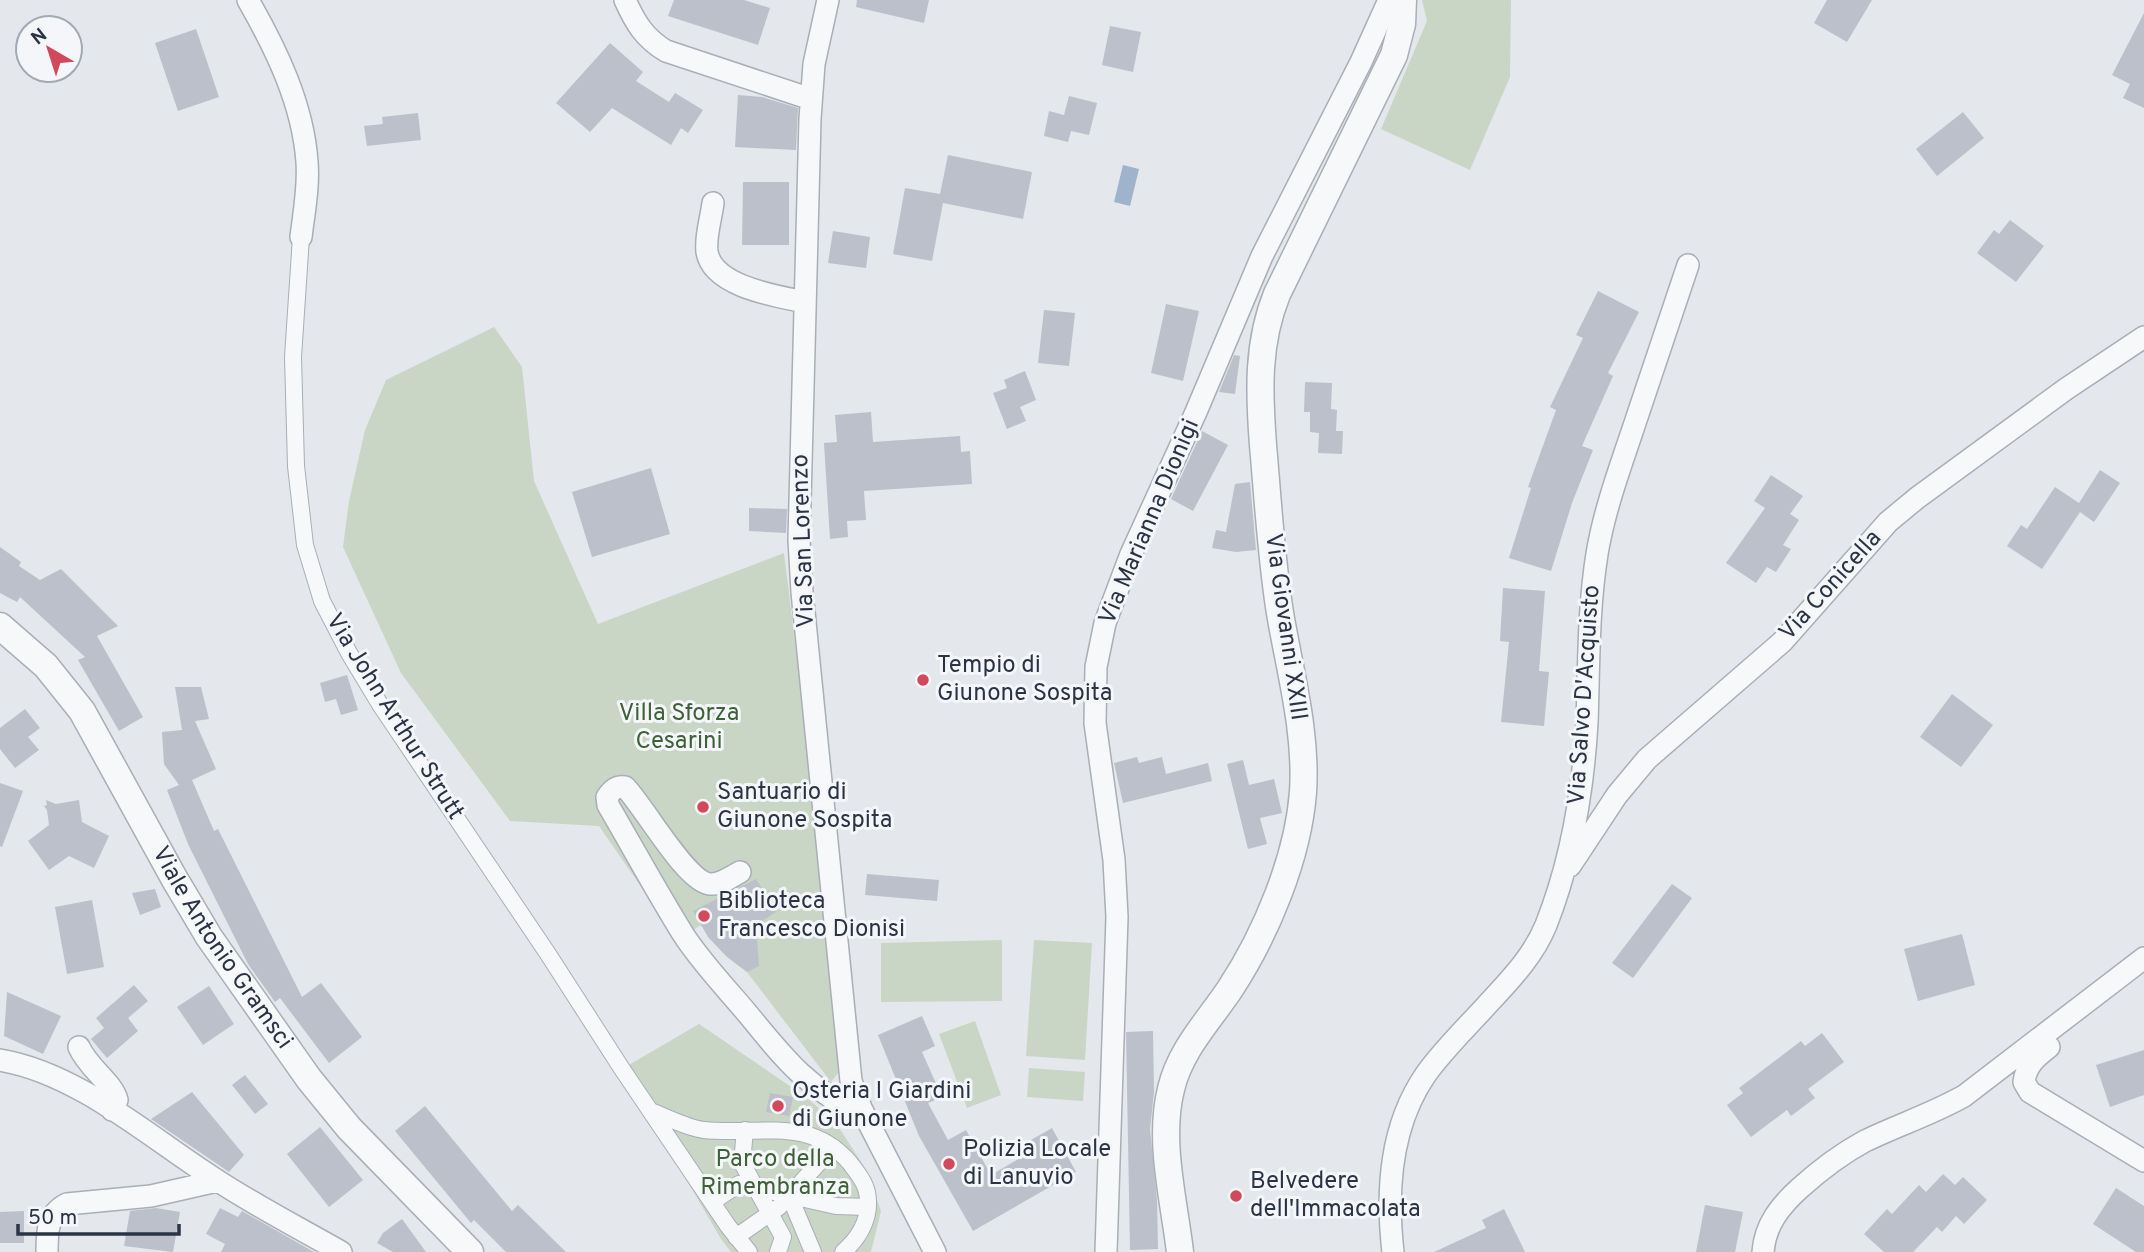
<svg xmlns="http://www.w3.org/2000/svg" width="2144" height="1252" viewBox="0 0 2144 1252" font-family="Overpass,sans-serif">
	<style>
		.green { fill: #c9d6c5 }
		.water { fill: #9fb4cc }
		.building { fill: #bbc0ca }
		.lines { fill: none; stroke-linecap: round; stroke-linejoin: round }
		.pedestrian-casing { stroke: #a9aeb7; stroke-width: 18 }
		.minor-casing { stroke: #a9aeb7; stroke-width: 24 }
		.tertiary-casing { stroke: #a9aeb7; stroke-width: 29 }
		.pedestrian { stroke: #f7f8fa; stroke-width: 16 }
		.minor { stroke: #f7f8fa; stroke-width: 21 }
		.tertiary { stroke: #f7f8fa; stroke-width: 26 }
		.poi-dot { fill: #d1495b; stroke: #f4f6f9; stroke-width: 2.5 }
		.labels { text-anchor: middle; dominant-baseline: central; stroke-width: 6; stroke-linejoin: round; paint-order: stroke }
		.street-label { font-size: 24px; fill: #2b3445; stroke: #f4f6f9 }
		.poi-label { font-size: 24px; fill: #2b3445; stroke: #f4f6f9; text-anchor: start }
		.park-label { font-size: 24px; fill: #3f6138; stroke: #f4f6f9 }
	</style>
	<rect width="100%" height="100%" fill="#e4e7ec"/>
	<path class="green" d="M 1422,0 L 1511,0 L 1510,77 L 1470,170 L 1381,129 L 1427,21 Z
		M 494,327 L 522,367 L 534,481 L 598,624 L 784,553 L 819,838 L 824,927 L 839,1072 L 831,1082 L 747,972 L 726,956 L 701,925 L 678,940 L 599,826 L 510,821 L 401,673 L 343,547 L 349,501 L 365,430 L 386,380 Z
		M 1002,940 L 1002,1001 L 881,1002 L 881,943 Z
		M 1034,940 L 1092,943 L 1085,1060 L 1026,1056 Z
		M 975,1021 L 1001,1095 L 967,1108 L 939,1034 Z
		M 699,1024 L 806,1097 L 836,1123 L 867,1171 L 881,1211 L 871,1252 L 731,1252 L 721,1239 L 622,1069 Z
		M 1029,1068 L 1085,1072 L 1083,1101 L 1027,1097 Z"/>
	<path class="water" d="M 1123,165 L 1139,169 L 1130,206 L 1114,202 Z"/>
	<path class="building" d="M 674,0 L 744,0 L 770,8 L 758,45 L 668,16 Z
		M 857,0 L 929,0 L 924,23 L 856,7 Z
		M 1827,0 L 1872,0 L 1847,42 L 1814,23 Z
		M 2144,13 L 2144,108 L 2123,98 L 2130,84 L 2112,75 Z
		M 1110,26 L 1141,32 L 1133,72 L 1102,65 Z
		M 196,29 L 219,97 L 178,111 L 155,43 Z
		M 610,43 L 643,72 L 636,81 L 669,102 L 675,93 L 703,110 L 688,133 L 681,128 L 671,145 L 612,108 L 590,132 L 556,103 Z
		M 738,95 L 762,97 L 798,108 L 796,150 L 735,147 Z
		M 1069,96 L 1097,103 L 1089,135 L 1071,131 L 1068,142 L 1044,136 L 1049,111 L 1064,115 Z
		M 1963,112 L 1984,138 L 1937,176 L 1916,149 Z
		M 418,113 L 421,140 L 367,146 L 364,126 L 383,124 L 382,117 Z
		M 948,155 L 1032,172 L 1023,219 L 943,203 L 932,261 L 893,254 L 905,188 L 940,194 Z
		M 743,182 L 789,182 L 789,245 L 742,245 Z
		M 2010,220 L 2044,246 L 2016,282 L 1977,253 L 1994,230 L 1999,234 Z
		M 833,231 L 870,237 L 866,268 L 828,263 Z
		M 1598,291 L 1639,312 L 1608,373 L 1613,376 L 1582,446 L 1593,450 L 1572,503 L 1551,571 L 1509,558 L 1531,488 L 1528,487 L 1556,410 L 1550,407 L 1583,338 L 1576,335 Z
		M 1166,304 L 1199,311 L 1183,381 L 1151,373 Z
		M 1044,310 L 1075,313 L 1069,366 L 1038,363 Z
		M 1234,355 L 1240,356 L 1235,394 L 1219,392 Z
		M 1025,371 L 1036,400 L 1020,407 L 1026,421 L 1007,429 L 993,393 L 1007,388 L 1004,380 Z
		M 1305,382 L 1332,383 L 1331,409 L 1337,410 L 1336,431 L 1343,431 L 1342,454 L 1318,453 L 1319,433 L 1310,432 L 1310,412 L 1304,412 Z
		M 871,412 L 873,442 L 960,436 L 961,452 L 970,451 L 972,484 L 864,491 L 866,520 L 847,521 L 848,537 L 830,539 L 824,443 L 837,442 L 835,415 Z
		M 1202,431 L 1228,445 L 1193,511 L 1171,499 Z
		M 651,468 L 670,534 L 592,557 L 572,492 Z
		M 2100,470 L 2120,483 L 2094,522 L 2080,512 L 2042,569 L 2007,546 L 2021,525 L 2027,529 L 2055,487 L 2079,503 Z
		M 1771,475 L 1803,496 L 1790,514 L 1799,520 L 1783,545 L 1791,549 L 1776,572 L 1767,567 L 1756,583 L 1726,563 L 1765,508 L 1754,501 Z
		M 1250,482 L 1256,550 L 1236,552 L 1212,548 L 1216,530 L 1226,532 L 1235,484 Z
		M 749,508 L 787,509 L 786,533 L 749,531 Z
		M 0,547 L 21,562 L 19,566 L 40,580 L 61,569 L 118,626 L 97,636 L 143,717 L 119,731 L 78,660 L 85,657 L 20,597 L 17,602 L 0,593 Z
		M 1503,588 L 1545,591 L 1539,671 L 1549,672 L 1544,726 L 1501,722 L 1509,642 L 1500,641 Z
		M 347,675 L 358,710 L 341,715 L 336,699 L 325,702 L 320,683 Z
		M 175,687 L 201,687 L 209,719 L 195,721 L 216,769 L 192,780 L 214,831 L 218,829 L 302,997 L 321,983 L 362,1037 L 329,1063 L 280,998 L 275,1002 L 248,964 L 188,844 L 167,790 L 179,785 L 164,764 L 162,732 L 182,730 Z
		M 1952,694 L 1993,725 L 1961,767 L 1920,737 Z
		M 25,709 L 40,728 L 28,737 L 39,750 L 15,768 L 0,749 L 0,728 Z
		M 1137,757 L 1139,763 L 1162,757 L 1166,774 L 1208,763 L 1212,781 L 1123,803 L 1114,763 Z
		M 1243,760 L 1249,785 L 1274,779 L 1282,813 L 1260,818 L 1267,844 L 1248,849 L 1227,764 Z
		M 0,783 L 23,791 L 2,847 L 0,846 Z
		M 46,800 L 56,804 L 79,800 L 82,822 L 109,836 L 94,868 L 69,856 L 49,870 L 28,841 L 49,825 L 47,810 L 44,806 L 47,805 Z
		M 867,874 L 939,880 L 937,901 L 865,895 Z
		M 756,879 L 776,912 L 756,925 L 759,966 L 747,972 L 726,956 L 708,937 L 693,911 Z
		M 1672,884 L 1692,898 L 1633,978 L 1612,963 Z
		M 155,889 L 161,907 L 140,915 L 132,893 Z
		M 92,900 L 104,967 L 67,974 L 55,907 Z
		M 1962,934 L 1975,985 L 1918,1001 L 1904,949 Z
		M 134,985 L 148,1001 L 128,1018 L 138,1031 L 107,1058 L 91,1039 L 104,1028 L 96,1018 Z
		M 209,986 L 234,1024 L 203,1045 L 177,1007 Z
		M 7,992 L 61,1016 L 43,1054 L 4,1036 Z
		M 922,1016 L 935,1046 L 922,1052 L 942,1097 L 928,1103 L 948,1140 L 966,1130 L 991,1175 L 1022,1157 L 1017,1148 L 1052,1128 L 1076,1172 L 973,1231 L 919,1136 L 878,1035 Z
		M 1153,1031 L 1154,1092 L 1150,1129 L 1157,1200 L 1158,1249 L 1130,1250 L 1126,1032 Z
		M 1822,1033 L 1844,1062 L 1808,1089 L 1815,1098 L 1791,1116 L 1787,1110 L 1751,1137 L 1727,1105 L 1743,1093 L 1739,1088 L 1801,1041 L 1805,1046 Z
		M 2144,1050 L 2144,1095 L 2110,1107 L 2096,1065 Z
		M 245,1075 L 268,1104 L 255,1114 L 232,1085 Z
		M 192,1092 L 244,1155 L 229,1172 L 151,1119 Z
		M 770,1093 L 793,1097 L 789,1116 L 766,1112 Z
		M 425,1106 L 512,1211 L 518,1205 L 566,1252 L 506,1252 L 474,1220 L 471,1223 L 395,1131 Z
		M 320,1127 L 363,1180 L 329,1207 L 287,1154 Z
		M 1943,1174 L 1955,1185 L 1963,1177 L 1987,1200 L 1964,1224 L 1956,1216 L 1942,1232 L 1937,1227 L 1913,1252 L 1884,1252 L 1864,1234 L 1887,1209 L 1892,1214 L 1919,1185 L 1926,1192 Z
		M 2116,1188 L 2144,1206 L 2144,1252 L 2136,1252 L 2093,1224 Z
		M 1705,1205 L 1743,1212 L 1735,1252 L 1696,1252 Z
		M 156,1208 L 180,1212 L 173,1252 L 124,1246 L 130,1211 Z
		M 220,1208 L 238,1217 L 242,1211 L 314,1252 L 221,1252 L 225,1244 L 206,1234 Z
		M 1504,1209 L 1525,1252 L 1434,1252 L 1486,1228 L 1482,1220 Z
		M 24,1211 L 24,1243 L 0,1243 L 0,1212 Z
		M 402,1219 L 426,1252 L 393,1252 L 377,1243 L 383,1233 Z"/>
	<g class="lines">
		<defs>
			<path id="pedestrian" d="M 301,237 L 293,357 L 296,466 L 305,545 L 322,601 L 349,653 L 381,706 L 548,954 L 622,1069 L 728,1226 L 749,1252
				M 653,1112 C 669,1118 687,1128 704,1130 C 758,1136 809,1115 850,1163 C 859,1175 868,1185 868,1201 C 869,1221 858,1239 843,1252
				M 745,1130 L 742,1163 L 783,1237 L 778,1252
				M 789,1195 L 813,1252
				M 712,1202 L 739,1184 L 836,1206 L 868,1207
				M 736,1237 L 779,1207 L 833,1147"/>
			<path id="minor" d="M 248,0 C 276,49 303,104 307,162 C 309,187 304,212 301,237
				M 625,0 C 635,22 644,38 666,51 L 811,99
				M 828,0 L 814,64 L 810,119 L 799,540 L 802,592 L 851,1081 L 861,1108 L 935,1252
				M 713,203 C 711,219 705,237 707,252 C 713,287 777,296 805,302
				M 1570,866 L 1617,795 L 1647,759 L 1782,642 L 1888,522 L 1917,498 L 2066,389 L 2144,337
				M 740,872 C 731,877 720,885 710,884 C 686,882 644,806 625,787 C 616,786 612,790 607,797 L 608,805 C 633,848 657,892 683,934 C 701,962 726,988 747,1013 C 786,1061 809,1090 866,1117
				M 79,1047 C 88,1068 113,1083 117,1100 L 112,1110
				M 2049,1047 C 2036,1057 2026,1065 2024,1082 L 2030,1092 L 2144,1161
				M 0,1060 C 78,1073 149,1137 215,1179 C 256,1206 299,1228 341,1252
				M 47,1252 C 47,1232 47,1214 67,1204 L 151,1196 L 217,1181
				M 1106,1252 L 1117,917 L 1114,860 L 1095,723 L 1096,667 L 1105,623 L 1131,554 L 1196,412 L 1262,256 L 1361,62 L 1389,0
				M 1393,1252 C 1386,1190 1390,1126 1426,1074 C 1444,1049 1466,1028 1486,1006 C 1509,981 1533,957 1546,925 C 1571,862 1583,791 1587,723 C 1589,666 1588,610 1597,554 C 1604,511 1620,468 1634,426 C 1652,373 1670,319 1688,265
				M 1763,1252 C 1765,1225 1780,1206 1800,1188 C 1820,1170 1841,1154 1865,1141 C 1898,1125 1932,1114 1964,1096 L 2144,958"/>
			<g id="tertiary">
				<path id="s1" d="M 0,626 L 46,666 L 82,711 L 174,878 L 209,937 L 309,1079 L 349,1128 L 470,1252"/>
				<path d="M 1180,1252 C 1174,1200 1158,1141 1171,1089 C 1180,1050 1208,1022 1230,989 C 1266,934 1298,858 1303,792 C 1307,732 1290,672 1280,613 C 1271,557 1268,501 1263,445 C 1259,392 1257,343 1277,294 L 1394,55 L 1402,24 L 1403,0"/>
			</g>
		</defs>
		<use href="#pedestrian" class="pedestrian-casing"/>
		<use href="#minor" class="minor-casing"/>
		<use href="#tertiary" class="tertiary-casing"/>
		<use href="#pedestrian" class="pedestrian"/>
		<use href="#minor" class="minor"/>
		<use href="#tertiary" class="tertiary"/>
	</g>
	<g class="poi-dot">
		<circle cx="923" cy="680" r="7"/>
		<circle cx="703" cy="807" r="7"/>
		<circle cx="704" cy="916" r="7"/>
		<circle cx="778" cy="1106" r="7"/>
		<circle cx="949" cy="1164" r="7"/>
		<circle cx="1236" cy="1196" r="7"/>
	</g>
	<g class="labels">
		<g class="street-label">
			<text transform="translate(1150 522) rotate(-67)">Via Marianna Dionigi</text>
			<text transform="translate(804 541) rotate(-92)">Via San Lorenzo</text>
			<text transform="translate(1831 586) rotate(-48)">Via Conicella</text>
			<text transform="translate(1285 627) rotate(82)">Via Giovanni XXIII</text>
			<text transform="translate(1585 695) rotate(-86)">Via Salvo D'Acquisto</text>
			<text transform="translate(394 717) rotate(58)">Via John Arthur Strutt</text>
			<text stroke="none"><textPath href="#s1" startOffset="394">Viale Antonio Gramsci</textPath></text>
		</g>
		<g class="poi-label">
			<text x="937" y="666">Tempio di<tspan x="937" dy="28">Giunone Sospita</tspan></text>
			<text x="717" y="793">Santuario di<tspan x="717" dy="28">Giunone Sospita</tspan></text>
			<text x="718" y="902">Biblioteca<tspan x="718" dy="28">Francesco Dionisi</tspan></text>
			<text x="792" y="1092">Osteria I Giardini<tspan x="792" dy="28">di Giunone</tspan></text>
			<text x="963" y="1150">Polizia Locale<tspan x="963" dy="28">di Lanuvio</tspan></text>
			<text x="1250" y="1182">Belvedere<tspan x="1250" dy="28">dell'Immacolata</tspan></text>
		</g>
		<g class="park-label">
			<text x="679" y="714">Villa Sforza<tspan x="679" dy="28">Cesarini</tspan></text>
			<text x="775" y="1160">Parco della<tspan x="775" dy="28">Rimembranza</tspan></text>
		</g>
	</g>
	<g transform="translate(49 49) rotate(321)"><circle r="33" fill="#f4f6f9" stroke="#a4a8b1" stroke-width="2"/>
	<path d="M0-5L12 26L0 18L-12 26Z" fill="#d1495b"/>
	<text y="-10" font-size="19" font-weight="bold" text-anchor="middle" fill="#2b3445">N</text>
	</g>
	<path d="M18 1224v10h161v-10" fill="none" stroke="#2b3445" stroke-width="3.5"/>
	<text x="28" y="1224" font-size="21" fill="#2b3445" stroke="#f4f6f9" stroke-width="5" paint-order="stroke">50 m</text>
</svg>
